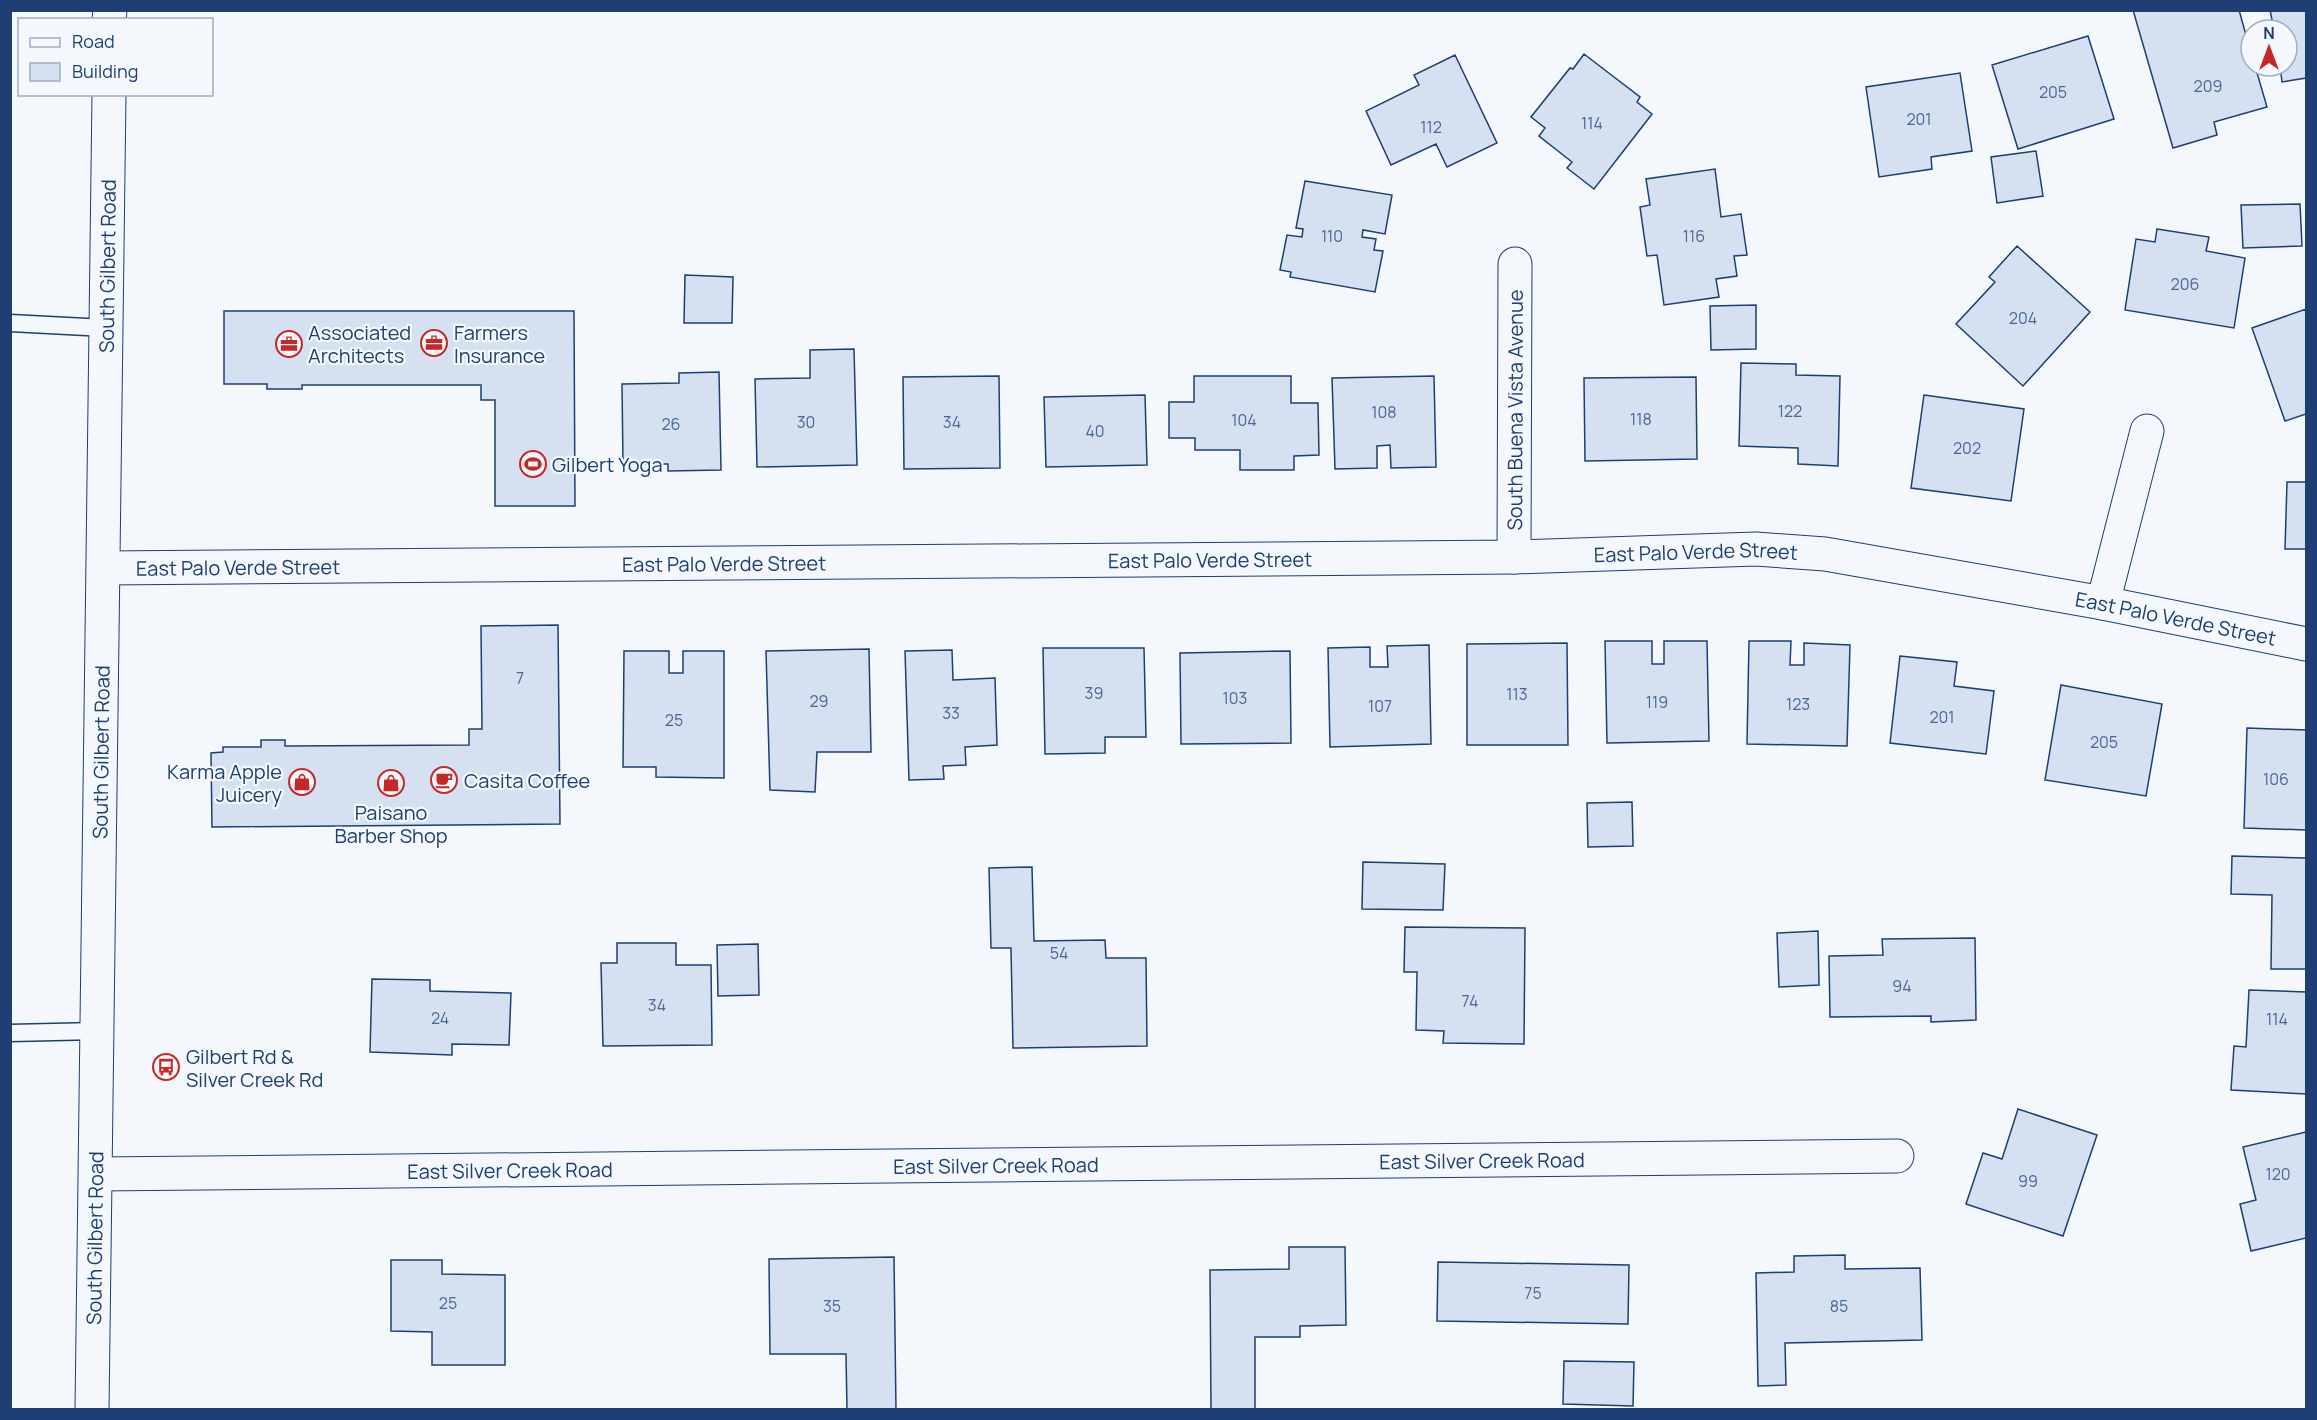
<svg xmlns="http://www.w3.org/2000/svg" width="2317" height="1420" viewBox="0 0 2317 1420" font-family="Manrope,sans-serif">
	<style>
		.building { fill: #d5e0f0; stroke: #1d3f73; stroke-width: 1.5 }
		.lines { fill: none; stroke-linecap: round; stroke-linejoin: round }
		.lane-casing { stroke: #1d3f73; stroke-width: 19 }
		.street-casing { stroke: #1d3f73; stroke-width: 35 }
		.primary-casing { stroke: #1d3f73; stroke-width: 35 }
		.lane { stroke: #f4f7fb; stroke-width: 16 }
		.street { stroke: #f4f7fb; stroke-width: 33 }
		.primary { stroke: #f4f7fb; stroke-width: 33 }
		.labels { text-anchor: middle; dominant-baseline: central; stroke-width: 4.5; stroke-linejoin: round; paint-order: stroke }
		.number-label { font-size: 16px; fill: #4b6792 }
		.street-label { font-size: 20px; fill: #1d3f73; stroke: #f4f7fb }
		.poi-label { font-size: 20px; fill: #1d3f73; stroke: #f4f7fb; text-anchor: start }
	</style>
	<rect width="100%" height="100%" fill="#f4f7fb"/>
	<path class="building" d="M 2133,10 L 2239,10 L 2251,53 L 2251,66 L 2255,66 L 2267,107 L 2214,122 L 2217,135 L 2173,148 Z
		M 2270,10 L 2306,10 L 2306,78 L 2282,82 L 2280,66 L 2287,66 L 2287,30 L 2274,30 Z
		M 2088,36 L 2114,119 L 2018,149 L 1992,65 Z
		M 1584,54 L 1640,97 L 1637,102 L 1652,114 L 1594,189 L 1567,168 L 1572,162 L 1539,136 L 1545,128 L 1531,117 L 1570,68 L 1573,69 Z
		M 1455,55 L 1497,143 L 1447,167 L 1436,144 L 1391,165 L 1366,111 L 1419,85 L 1414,75 Z
		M 1960,73 L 1972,151 L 1931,157 L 1932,169 L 1879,177 L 1866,87 Z
		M 2036,151 L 2043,196 L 1997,203 L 1991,157 Z
		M 1715,169 L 1721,217 L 1741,214 L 1747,255 L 1734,256 L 1737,276 L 1716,279 L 1719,297 L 1664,305 L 1657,255 L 1647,256 L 1640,207 L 1650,205 L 1646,179 Z
		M 1305,181 L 1392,195 L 1385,234 L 1363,230 L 1362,237 L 1376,239 L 1374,250 L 1383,251 L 1375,292 L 1290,277 L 1291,272 L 1280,270 L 1287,235 L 1302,237 L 1303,229 L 1296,228 Z
		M 2300,204 L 2302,246 L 2243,248 L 2241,205 Z
		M 2157,229 L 2209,237 L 2206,251 L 2245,258 L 2234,328 L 2125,310 L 2136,239 L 2155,242 Z
		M 2017,246 L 2090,312 L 2023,386 L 1956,324 L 1995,282 L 1989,277 Z
		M 685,275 L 733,277 L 732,323 L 684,323 Z
		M 1756,305 L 1756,349 L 1711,350 L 1710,306 Z
		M 2306,309 L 2306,414 L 2285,421 L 2252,328 Z
		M 224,311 L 574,311 L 575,506 L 495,506 L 495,400 L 481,400 L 481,385 L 302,385 L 302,389 L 267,389 L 267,384 L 224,384 Z
		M 854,349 L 857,465 L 757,467 L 755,379 L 810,378 L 810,350 Z
		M 1741,363 L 1796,364 L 1796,375 L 1840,376 L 1838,466 L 1798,464 L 1798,448 L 1739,446 Z
		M 719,372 L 721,470 L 668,471 L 668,464 L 623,464 L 622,384 L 679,383 L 679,373 Z
		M 999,376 L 1000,468 L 904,469 L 903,377 Z
		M 1194,376 L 1291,376 L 1291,403 L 1318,403 L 1319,455 L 1294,456 L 1294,470 L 1240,470 L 1240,450 L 1195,450 L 1195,438 L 1169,438 L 1169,402 L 1194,402 Z
		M 1434,376 L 1436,467 L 1391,468 L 1390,445 L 1377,446 L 1377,468 L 1335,469 L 1332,378 Z
		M 1696,377 L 1697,459 L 1585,461 L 1584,378 Z
		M 1145,395 L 1147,465 L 1046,467 L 1044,397 Z
		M 1924,395 L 2024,409 L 2011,501 L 1911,488 Z
		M 2287,482 L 2306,482 L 2306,549 L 2285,549 Z
		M 558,625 L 560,824 L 212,827 L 211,753 L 223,752 L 223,747 L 261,747 L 261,740 L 285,740 L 285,746 L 469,745 L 469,729 L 482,729 L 481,626 Z
		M 1605,641 L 1652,641 L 1652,664 L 1664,664 L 1664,641 L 1707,641 L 1709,741 L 1607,743 Z
		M 1749,641 L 1791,641 L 1790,665 L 1804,665 L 1804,643 L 1850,645 L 1847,746 L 1747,744 Z
		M 1567,643 L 1568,745 L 1467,745 L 1467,644 Z
		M 1429,645 L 1431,744 L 1330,747 L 1328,648 L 1370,647 L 1370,667 L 1388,667 L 1387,646 Z
		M 1043,648 L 1144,648 L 1146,737 L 1105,737 L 1105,753 L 1045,754 Z
		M 869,649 L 871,752 L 817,752 L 815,792 L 770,790 L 766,651 Z
		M 952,650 L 953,680 L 995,678 L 997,745 L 965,747 L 966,765 L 943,766 L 944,779 L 909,780 L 905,651 Z
		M 624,651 L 669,651 L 669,673 L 683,673 L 683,651 L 724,651 L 724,778 L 656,777 L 656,767 L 623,767 Z
		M 1290,651 L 1291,743 L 1181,744 L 1180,653 Z
		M 1900,656 L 1957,662 L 1954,686 L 1994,691 L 1986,754 L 1890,743 Z
		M 2061,685 L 2162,704 L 2146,796 L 2045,780 Z
		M 2247,728 L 2306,730 L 2306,830 L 2244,828 Z
		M 1632,802 L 1633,846 L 1588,847 L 1587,803 Z
		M 2232,856 L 2306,858 L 2306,969 L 2271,969 L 2272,895 L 2231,894 Z
		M 1363,862 L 1445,864 L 1443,910 L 1362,909 Z
		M 1032,867 L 1034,941 L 1105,940 L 1106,958 L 1146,958 L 1147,1046 L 1013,1048 L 1011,948 L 991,948 L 989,868 Z
		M 1405,927 L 1525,928 L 1524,1044 L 1443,1043 L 1444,1031 L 1416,1030 L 1417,972 L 1404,972 Z
		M 1818,931 L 1819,985 L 1779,987 L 1777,933 Z
		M 1975,938 L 1976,1020 L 1931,1022 L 1931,1016 L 1830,1017 L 1829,956 L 1883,955 L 1882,939 Z
		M 617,943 L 676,943 L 676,965 L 711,965 L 712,1045 L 603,1046 L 601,963 L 617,963 Z
		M 758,944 L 759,995 L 718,996 L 717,945 Z
		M 372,979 L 430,980 L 430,991 L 511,993 L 509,1045 L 452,1044 L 452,1055 L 370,1052 Z
		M 2249,990 L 2306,992 L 2306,1094 L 2231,1090 L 2234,1046 L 2246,1047 Z
		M 2018,1109 L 2097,1135 L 2063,1236 L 1966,1204 L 1983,1153 L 2002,1159 Z
		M 2306,1132 L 2306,1238 L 2251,1251 L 2240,1204 L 2256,1200 L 2243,1147 Z
		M 1289,1247 L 1345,1247 L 1346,1325 L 1300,1326 L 1300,1337 L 1255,1337 L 1255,1410 L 1211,1410 L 1210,1270 L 1289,1269 Z
		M 1845,1255 L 1845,1269 L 1920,1268 L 1922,1340 L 1785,1343 L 1786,1385 L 1758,1386 L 1756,1273 L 1794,1272 L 1794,1256 Z
		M 894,1257 L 896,1410 L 847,1410 L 846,1354 L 770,1354 L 769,1259 Z
		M 391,1260 L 442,1260 L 442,1274 L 505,1275 L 505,1365 L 432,1365 L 432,1332 L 391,1331 Z
		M 1438,1262 L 1629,1265 L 1628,1324 L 1437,1321 Z
		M 1564,1361 L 1634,1362 L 1633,1406 L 1563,1404 Z"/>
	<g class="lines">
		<defs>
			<path id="lane" d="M 10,323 L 106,328
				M 10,1033 L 98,1031"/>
			<g id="street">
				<path id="s1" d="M 1514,557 L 1515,264"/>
				<path id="s2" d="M 104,568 L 1514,557 L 1756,549 L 1825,554 L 2103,603 L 2306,644"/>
				<path d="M 2103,603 L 2147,431"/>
				<path id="s3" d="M 96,1174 L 1897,1156"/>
			</g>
			<g id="primary">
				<path d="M 109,20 L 110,10"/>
				<path id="s4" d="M 92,1410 L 109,94"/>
			</g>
		</defs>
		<use href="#lane" class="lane-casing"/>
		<use href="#street" class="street-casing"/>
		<use href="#primary" class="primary-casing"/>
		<use href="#lane" class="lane"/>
		<use href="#street" class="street"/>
		<use href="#primary" class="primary"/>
	</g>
	<defs>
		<symbol id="office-ring" viewBox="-11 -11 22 22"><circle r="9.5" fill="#f4f7fb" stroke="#c62828" stroke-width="1.5"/><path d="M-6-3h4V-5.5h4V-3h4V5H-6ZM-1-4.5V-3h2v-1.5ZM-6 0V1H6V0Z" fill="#c62828"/></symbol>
		<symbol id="stadium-ring" viewBox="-11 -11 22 22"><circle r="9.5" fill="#f4f7fb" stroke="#c62828" stroke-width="1.5"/><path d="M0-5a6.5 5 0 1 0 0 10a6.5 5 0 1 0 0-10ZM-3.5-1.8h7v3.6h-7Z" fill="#c62828"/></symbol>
		<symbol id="cafe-ring" viewBox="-11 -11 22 22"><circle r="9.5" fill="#f4f7fb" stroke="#c62828" stroke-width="1.5"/><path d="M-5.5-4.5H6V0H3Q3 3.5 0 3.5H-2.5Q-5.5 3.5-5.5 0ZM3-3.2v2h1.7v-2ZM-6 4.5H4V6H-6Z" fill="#c62828"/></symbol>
		<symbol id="shop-ring" viewBox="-11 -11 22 22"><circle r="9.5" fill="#f4f7fb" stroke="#c62828" stroke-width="1.5"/><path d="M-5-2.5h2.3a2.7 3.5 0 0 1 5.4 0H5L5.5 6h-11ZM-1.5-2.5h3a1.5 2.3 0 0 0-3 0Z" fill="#c62828"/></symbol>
		<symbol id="bus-ring" viewBox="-11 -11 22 22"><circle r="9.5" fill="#f4f7fb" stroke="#c62828" stroke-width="1.5"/><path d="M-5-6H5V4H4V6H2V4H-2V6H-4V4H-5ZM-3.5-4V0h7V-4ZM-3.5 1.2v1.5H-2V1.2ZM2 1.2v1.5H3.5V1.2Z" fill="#c62828"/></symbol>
	</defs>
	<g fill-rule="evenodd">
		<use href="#office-ring" x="419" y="328" width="30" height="30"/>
		<use href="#office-ring" x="274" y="329" width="30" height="30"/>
		<use href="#stadium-ring" x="518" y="449" width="30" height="30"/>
		<use href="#cafe-ring" x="429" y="765" width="30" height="30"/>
		<use href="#shop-ring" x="287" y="767" width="30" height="30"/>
		<use href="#shop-ring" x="376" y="768" width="30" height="30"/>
		<use href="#bus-ring" x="151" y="1052" width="30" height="30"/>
	</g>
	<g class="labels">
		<g class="number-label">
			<text x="2208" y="86">209</text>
			<text x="2053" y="92">205</text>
			<text x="1919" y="119">201</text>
			<text x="1592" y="123">114</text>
			<text x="1431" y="127">112</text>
			<text x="1332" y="236">110</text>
			<text x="1694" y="236">116</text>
			<text x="2185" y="284">206</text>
			<text x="2023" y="318">204</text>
			<text x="1790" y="411">122</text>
			<text x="1384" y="412">108</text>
			<text x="1641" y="419">118</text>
			<text x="1244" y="420">104</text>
			<text x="806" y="422">30</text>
			<text x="952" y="422">34</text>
			<text x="671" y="424">26</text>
			<text x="1095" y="431">40</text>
			<text x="1967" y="448">202</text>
			<text x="520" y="678">7</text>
			<text x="1094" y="693">39</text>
			<text x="1517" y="694">113</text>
			<text x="1235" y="698">103</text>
			<text x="819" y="701">29</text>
			<text x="1657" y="702">119</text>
			<text x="1798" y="704">123</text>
			<text x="1380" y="706">107</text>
			<text x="951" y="713">33</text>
			<text x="1942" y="717">201</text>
			<text x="674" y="720">25</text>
			<text x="2104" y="742">205</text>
			<text x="2276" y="779">106</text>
			<text x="1059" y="953">54</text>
			<text x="1902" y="986">94</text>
			<text x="1470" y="1001">74</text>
			<text x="657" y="1005">34</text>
			<text x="440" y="1018">24</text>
			<text x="2277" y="1019">114</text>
			<text x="2278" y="1174">120</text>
			<text x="2028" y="1181">99</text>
			<text x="1533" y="1293">75</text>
			<text x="448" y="1303">25</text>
			<text x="832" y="1306">35</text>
			<text x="1839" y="1306">85</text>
		</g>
		<g class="street-label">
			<text stroke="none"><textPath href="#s4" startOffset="1144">South Gilbert Road</textPath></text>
			<text stroke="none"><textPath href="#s1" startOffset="147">South Buena Vista Avenue</textPath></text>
			<text stroke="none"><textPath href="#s2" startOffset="1592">East Palo Verde Street</textPath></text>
			<text stroke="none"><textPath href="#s2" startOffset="1106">East Palo Verde Street</textPath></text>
			<text stroke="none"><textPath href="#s2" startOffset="620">East Palo Verde Street</textPath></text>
			<text stroke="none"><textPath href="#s2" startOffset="134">East Palo Verde Street</textPath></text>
			<text stroke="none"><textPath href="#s2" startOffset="2078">East Palo Verde Street</textPath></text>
			<text stroke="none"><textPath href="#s4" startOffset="658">South Gilbert Road</textPath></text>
			<text stroke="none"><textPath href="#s3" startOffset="1386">East Silver Creek Road</textPath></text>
			<text stroke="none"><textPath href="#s3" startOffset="900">East Silver Creek Road</textPath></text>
			<text stroke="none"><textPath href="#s3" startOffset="414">East Silver Creek Road</textPath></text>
			<text stroke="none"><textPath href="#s4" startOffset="172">South Gilbert Road</textPath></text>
		</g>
		<g class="poi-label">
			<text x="308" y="332">Associated<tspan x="308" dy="23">Architects</tspan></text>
			<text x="454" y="332">Farmers<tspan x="454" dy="23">Insurance</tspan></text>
			<text x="552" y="464">Gilbert Yoga</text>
			<text x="282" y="771" text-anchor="end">Karma Apple<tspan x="282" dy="23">Juicery</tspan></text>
			<text x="464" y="780">Casita Coffee</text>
			<text x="391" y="812" text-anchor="middle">Paisano<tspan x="391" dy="23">Barber Shop</tspan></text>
			<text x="186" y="1056">Gilbert Rd &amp;<tspan x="186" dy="23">Silver Creek Rd</tspan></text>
		</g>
	</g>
	<rect width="2317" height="1420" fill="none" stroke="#1d3f73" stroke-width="24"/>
	<rect x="18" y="18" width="195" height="78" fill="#f4f7fb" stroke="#9eadc5" stroke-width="1.5"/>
	<rect x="30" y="38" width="30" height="9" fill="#f4f7fb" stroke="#9eadc5" stroke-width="1.5"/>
	<text x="72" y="48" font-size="18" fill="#1d3f73">Road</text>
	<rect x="30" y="63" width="30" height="18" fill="#d5e0f0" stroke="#9eadc5" stroke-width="1.5"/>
	<text x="72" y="78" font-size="18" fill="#1d3f73">Building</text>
	<g transform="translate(2269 48)"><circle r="28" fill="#f4f7fb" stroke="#9eadc5" stroke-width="1.5"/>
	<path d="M0-4.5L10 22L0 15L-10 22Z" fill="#c62828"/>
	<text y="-9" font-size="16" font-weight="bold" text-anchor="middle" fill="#1d3f73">N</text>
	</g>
</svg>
